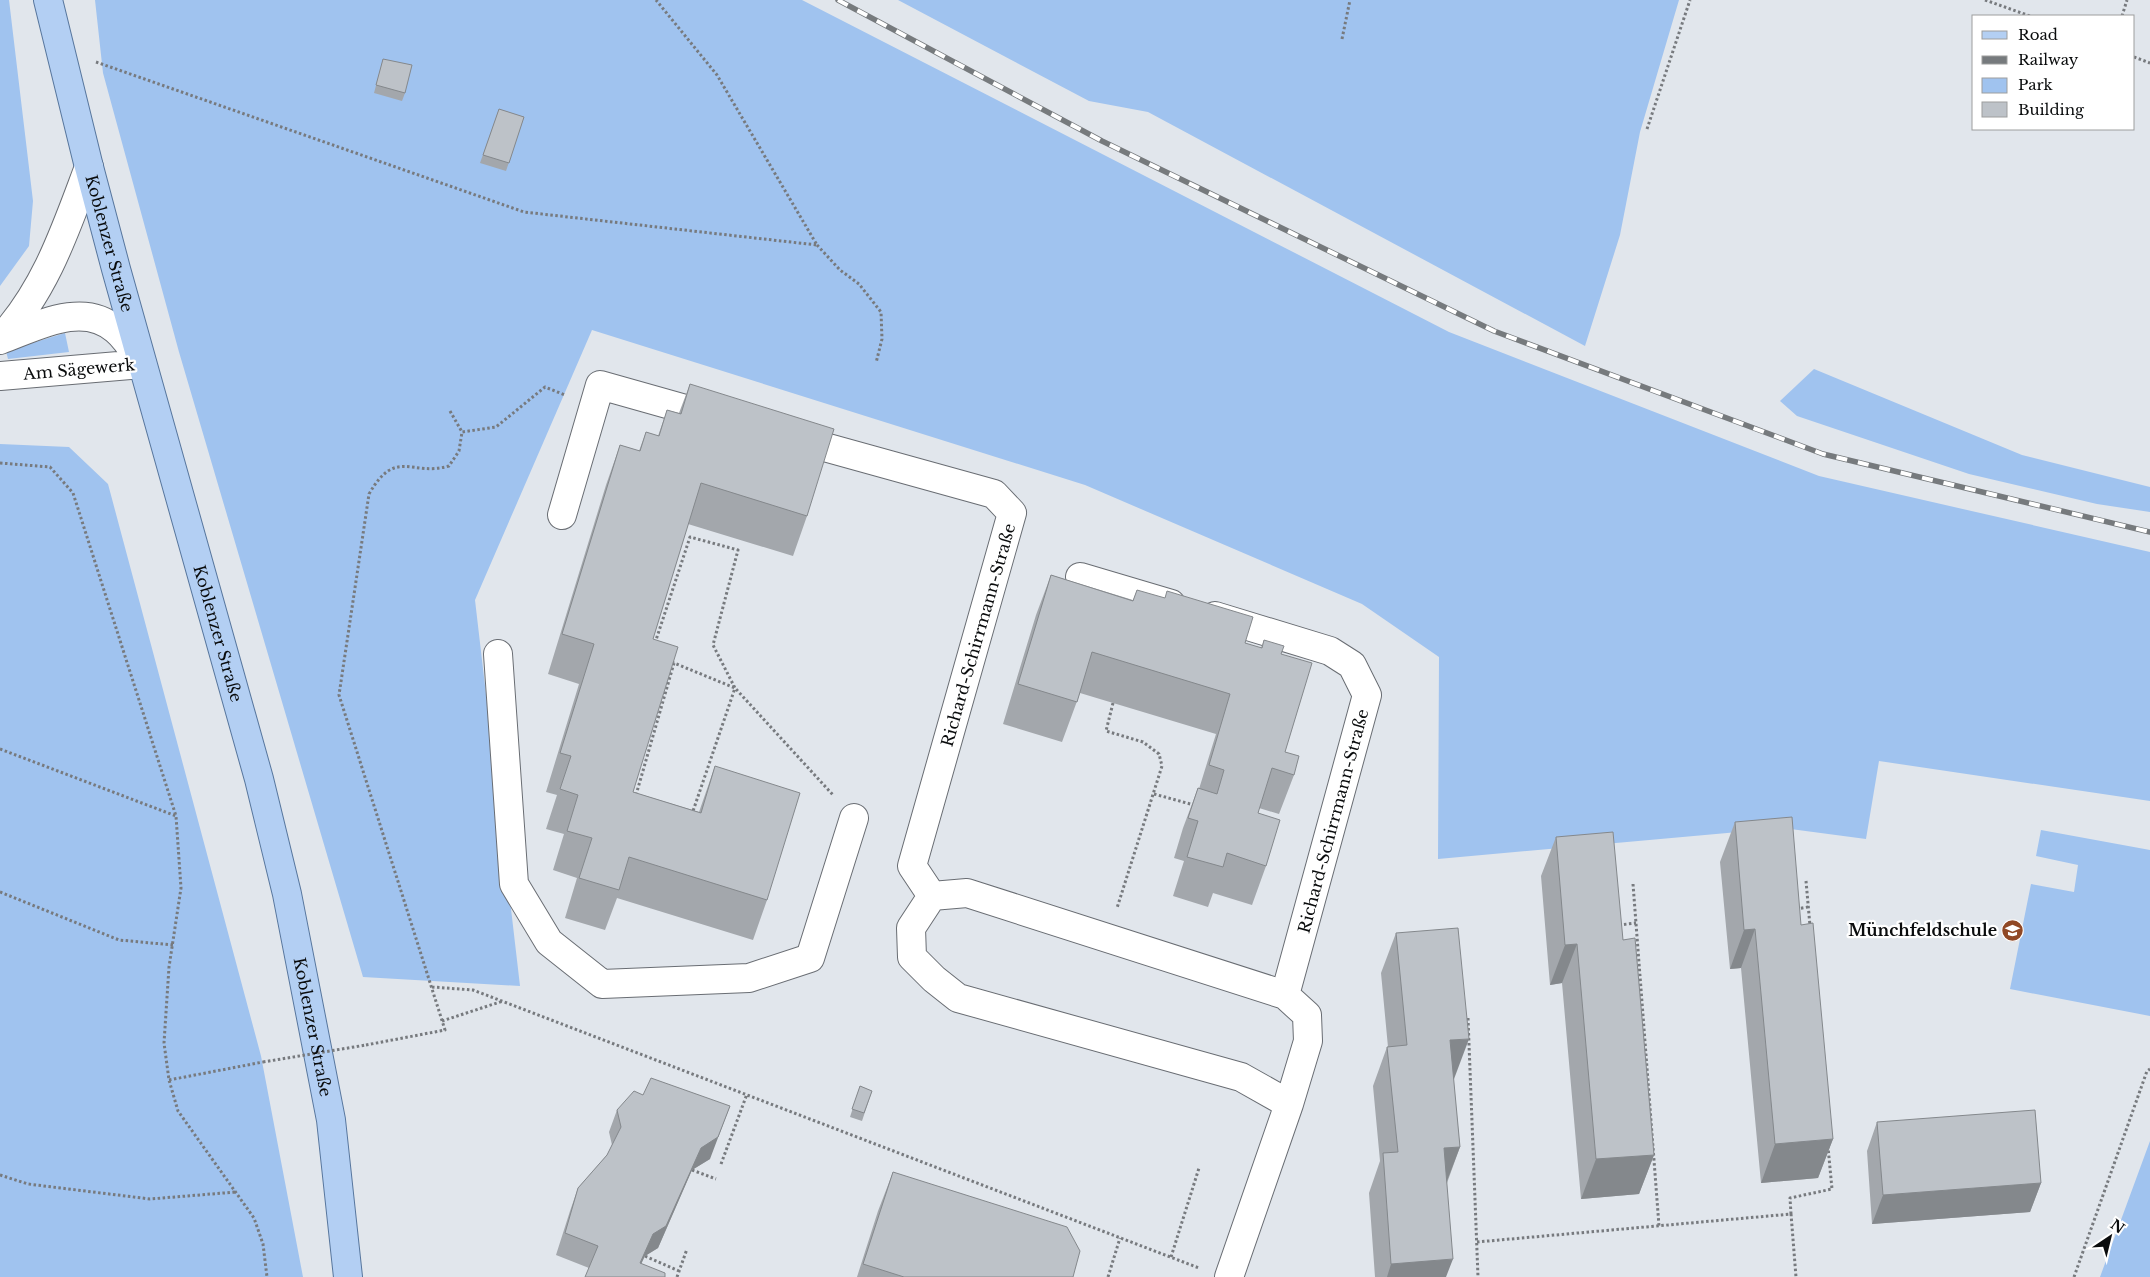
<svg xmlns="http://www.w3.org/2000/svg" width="2150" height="1277" viewBox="0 0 2150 1277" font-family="'Libre Baskerville',serif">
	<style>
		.green { fill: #a0c3ef }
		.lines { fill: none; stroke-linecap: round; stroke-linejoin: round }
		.minor-casing { stroke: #696d73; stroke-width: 30 }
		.major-casing { stroke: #57769d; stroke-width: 30 }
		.path { stroke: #777a7e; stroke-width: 3; stroke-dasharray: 2.5 2.5; stroke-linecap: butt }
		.minor { stroke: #fff; stroke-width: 28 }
		.major { stroke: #b3cff3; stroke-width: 28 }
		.rail-casing { stroke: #767a7d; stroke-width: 5.5 }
		.rail { stroke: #fff; stroke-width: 4; stroke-dasharray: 11; stroke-linecap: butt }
		.path-bridge { stroke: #777a7e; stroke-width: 3; stroke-dasharray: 2.5 2.5; stroke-linecap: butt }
		.wall { fill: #a3a7ac }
		.shaded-wall { fill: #84888c }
		.building { fill: #bdc2c8; stroke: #84888c }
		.labels { text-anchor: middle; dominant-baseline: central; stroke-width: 4.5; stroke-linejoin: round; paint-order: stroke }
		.street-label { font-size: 16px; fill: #0a0c0d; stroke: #fff }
		.poi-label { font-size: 16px; font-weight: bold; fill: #0a0c0d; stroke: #fff; text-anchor: end }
	</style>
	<rect width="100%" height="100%" fill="#e1e6ec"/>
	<path class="green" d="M 0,0 L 9,0 L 33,201 L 29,246 L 0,286 Z
		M 95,0 L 802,0 L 1449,332 L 1819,476 L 2150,552 L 2150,801 L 1879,761 L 1866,839 L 1783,828 L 1438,859 L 1439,657 L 1362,604 L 1085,485 L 592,330 L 475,600 L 520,986 L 363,977 L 179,352 L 103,73 Z
		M 898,0 L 1679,0 L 1640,132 L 1620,235 L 1585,346 L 1148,112 L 1089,101 Z
		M 65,333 L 69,352 L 8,359 L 6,351 Z
		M 1814,369 L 2022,455 L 2150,487 L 2150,512 L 2097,504 L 1969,474 L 1797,416 L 1780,401 Z
		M 0,444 L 69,447 L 108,484 L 261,1056 L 303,1277 L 0,1277 Z
		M 2041,830 L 2150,850 L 2150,1016 L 2010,989 L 2031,884 L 2074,892 L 2078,865 L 2036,856 Z
		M 2150,1141 L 2150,1277 L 2100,1277 Z"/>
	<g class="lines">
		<defs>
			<path id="minor" d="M 0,339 C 46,290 66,228 89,167
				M 0,340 C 36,327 83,300 116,330 C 127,339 134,352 142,364 L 0,376
				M 792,438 L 994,494 L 1012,513 L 912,866 L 932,896
				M 562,515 L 600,385 L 717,418
				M 1080,577 L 1171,604
				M 1215,616 L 1330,651 L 1352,665 L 1367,695 L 1285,995
				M 498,654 L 514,884 L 549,942 L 602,984 L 749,978 L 810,958 L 854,818
				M 932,896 L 967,893 L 1285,995 L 1307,1015 L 1308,1041 L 1289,1104 L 1229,1277
				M 932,896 L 911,928 L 912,957 L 934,979 L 958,998 L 1241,1077 L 1289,1104"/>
			<g id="major">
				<path id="s1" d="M 48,0 L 89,167 L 116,269 L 259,779 L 287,894 L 331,1120 L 348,1277"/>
			</g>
		</defs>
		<use href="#minor" class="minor-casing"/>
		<use href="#major" class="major-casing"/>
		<path class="path" d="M 1985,0 L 2030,16
			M 2122,16 L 2127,0
			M 1342,39 L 1350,0
			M 2134,57 L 2150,63
			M 96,62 L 524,212 L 817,245 L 717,75 L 656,0
			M 1647,129 L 1690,0
			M 817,245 L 840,270 L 859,284 L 881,312 L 882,339 L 876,363
			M 450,411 L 462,432
			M 0,463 L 50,467 L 73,493 L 176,816 L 181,888 L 169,967 L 164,1043 L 169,1080 L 178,1111 L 254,1218 L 263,1244 L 267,1277
			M 655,643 L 690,537 L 738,550 L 713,645 L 735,688 L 692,814
			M 1113,703 L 1106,731 L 1143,742 L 1159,754 L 1162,766 L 1117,908
			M 0,749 L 176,816
			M 1154,794 L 1194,805
			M 636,795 L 674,663 L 735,688 L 833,795
			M 1806,881 L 1810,926
			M 1633,884 L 1659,1226
			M 0,892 L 119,940 L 173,945
			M 1796,909 L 1808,907
			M 1619,925 L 1636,923
			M 432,987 L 473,990 L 1199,1268
			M 1468,1018 L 1478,1277
			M 442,1021 L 503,1001
			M 366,1045 L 445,1030 L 339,695 L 369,494 C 396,447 411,477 449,466 L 459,451 L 462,432 L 496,427 L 545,387 L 565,395
			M 169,1080 L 263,1062
			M 721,1164 L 747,1094
			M 692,1170 L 716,1179
			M 0,1175 L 28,1184 L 150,1199 L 236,1192
			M 1791,1214 L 1790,1198 L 1832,1189 L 1828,1147
			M 1477,1242 L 1791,1214 L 1796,1277
			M 645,1256 L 679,1271
			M 1171,1257 L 1199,1168
			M 677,1277 L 687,1249
			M 1108,1277 L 1120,1238
			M 2074,1277 L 2147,1071 L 2150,1069"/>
		<use href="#minor" class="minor"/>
		<use href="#major" class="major"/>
		<defs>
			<path id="rail" d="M 838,0 L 1102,141 L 1494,331 L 1823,454 L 2150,532"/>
		</defs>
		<use href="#rail" class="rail-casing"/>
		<use href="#rail" class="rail"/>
		<path class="path-bridge" d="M 263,1062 L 366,1045"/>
	</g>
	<path class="wall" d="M 383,59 L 405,93 L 402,101 L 374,93 Z
		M 499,109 L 524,117 L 506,171 L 480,163 Z
		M 690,384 L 807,516 L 793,556 L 688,524 L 653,639 L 633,792 L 699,812 L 715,766 L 767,900 L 753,940 L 617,898 L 605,930 L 565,918 L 577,878 L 553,870 L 564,834 L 546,829 L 557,795 L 546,792 L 579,684 L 548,674 L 606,485 L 620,445 L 639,451 L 646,432 L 658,436 L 667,410 L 679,413 Z
		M 1051,575 L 1133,600 L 1137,590 L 1245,643 L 1261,648 L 1264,640 L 1281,654 L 1285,752 L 1294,775 L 1279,814 L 1259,808 L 1258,813 L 1266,866 L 1252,905 L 1213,893 L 1208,907 L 1173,896 L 1184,861 L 1174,858 L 1183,828 L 1198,788 L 1199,789 L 1216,734 L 1080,693 L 1062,742 L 1003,724 L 1036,615 Z
		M 1735,822 L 1801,925 L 1833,1139 L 1818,1178 L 1761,1183 L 1741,968 L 1730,969 L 1720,862 Z
		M 1556,837 L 1623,940 L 1654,1155 L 1639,1194 L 1581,1199 L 1562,983 L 1550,985 L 1541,876 Z
		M 1396,933 L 1454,1079 L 1453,1079 L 1460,1147 L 1447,1183 L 1446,1277 L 1375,1277 L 1369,1193 L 1380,1161 L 1373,1086 L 1387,1047 L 1388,1047 L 1381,973 Z
		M 860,1086 L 872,1091 L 862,1121 L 850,1117 Z
		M 617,1110 L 710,1159 L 692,1170 L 658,1248 L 645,1256 L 589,1268 L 556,1255 L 570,1211 L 578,1188 L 607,1155 L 612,1145 L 609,1132 Z
		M 1877,1122 L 2041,1183 L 2030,1212 L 1872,1224 L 1867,1151 Z
		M 893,1172 L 1073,1277 L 857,1277 L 878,1211 Z"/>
	<path class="shaded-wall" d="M 1755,929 L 1741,968 L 1730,969 L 1744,930 Z
		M 1577,944 L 1562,983 L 1550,985 L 1565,945 Z
		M 1469,1039 L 1454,1079 L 1435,1080 L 1450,1040 Z
		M 730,1106 L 710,1159 L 692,1170 L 658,1248 L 645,1256 L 635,1277 L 640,1263 L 653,1234 L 701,1148 Z
		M 1833,1139 L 1818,1178 L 1761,1183 L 1775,1144 Z
		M 1460,1147 L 1445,1186 L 1444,1148 Z
		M 1654,1155 L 1639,1194 L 1581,1199 L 1596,1159 Z
		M 2041,1183 L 2030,1212 L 1872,1224 L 1883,1195 Z
		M 1453,1259 L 1446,1277 L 1387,1277 L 1391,1264 Z"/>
	<path class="building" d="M 383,59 L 412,65 L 405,93 L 376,85 Z
		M 499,109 L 524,117 L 509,163 L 483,155 Z
		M 690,384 L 834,429 L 807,516 L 701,483 L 653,639 L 678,647 L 633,792 L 701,813 L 715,766 L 800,793 L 767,900 L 629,857 L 619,890 L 579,878 L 592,838 L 567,831 L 578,795 L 560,789 L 571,756 L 560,753 L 594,644 L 562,634 L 620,445 L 640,451 L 646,432 L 659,436 L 667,410 L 681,414 Z
		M 1051,575 L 1133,601 L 1137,590 L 1165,598 L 1167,591 L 1253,617 L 1245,643 L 1262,648 L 1264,640 L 1284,646 L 1281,654 L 1312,663 L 1285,752 L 1299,756 L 1294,775 L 1272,768 L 1258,813 L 1280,820 L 1266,866 L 1227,853 L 1223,867 L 1187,857 L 1198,821 L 1188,818 L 1198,788 L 1217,794 L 1224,770 L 1209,765 L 1230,694 L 1092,652 L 1077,702 L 1018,684 Z
		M 1792,817 L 1801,925 L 1813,923 L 1833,1139 L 1775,1144 L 1755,929 L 1744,930 L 1735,822 Z
		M 1613,832 L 1623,940 L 1635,938 L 1654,1155 L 1596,1159 L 1577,944 L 1565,945 L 1556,837 Z
		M 1458,928 L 1469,1039 L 1450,1040 L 1460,1147 L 1444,1148 L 1453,1259 L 1391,1264 L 1383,1153 L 1398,1152 L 1387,1047 L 1407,1045 L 1396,933 Z
		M 651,1078 L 730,1106 L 718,1137 L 701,1148 L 666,1226 L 653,1234 L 640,1263 L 665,1273 L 665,1277 L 585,1277 L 598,1246 L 565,1233 L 578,1188 L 607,1155 L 621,1127 L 617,1110 L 634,1091 L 643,1095 Z
		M 860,1086 L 872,1091 L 864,1113 L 852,1109 Z
		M 2035,1110 L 2041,1183 L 1883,1195 L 1877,1122 Z
		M 893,1172 L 1067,1227 L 1080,1251 L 1073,1277 L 904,1277 L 863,1264 Z"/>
	<defs>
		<symbol id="school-disc" viewBox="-11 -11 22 22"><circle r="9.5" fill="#904825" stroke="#fff"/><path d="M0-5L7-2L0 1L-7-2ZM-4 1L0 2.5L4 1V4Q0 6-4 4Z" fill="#fff"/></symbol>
	</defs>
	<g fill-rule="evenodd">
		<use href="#school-disc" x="2000" y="918" width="25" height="25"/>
	</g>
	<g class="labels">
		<g class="street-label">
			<text stroke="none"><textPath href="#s1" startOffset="251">Koblenzer Straße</textPath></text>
			<text transform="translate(79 369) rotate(-5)">Am Sägewerk</text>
			<text stroke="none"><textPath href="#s1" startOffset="656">Koblenzer Straße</textPath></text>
			<text transform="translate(978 635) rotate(-74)">Richard-Schirrmann-Straße</text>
			<text transform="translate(1333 821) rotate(-75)">Richard-Schirrmann-Straße</text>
			<text stroke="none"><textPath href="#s1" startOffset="1061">Koblenzer Straße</textPath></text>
		</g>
		<g class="poi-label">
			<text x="1997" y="930">Münchfeldschule</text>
		</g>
	</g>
	<rect x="1972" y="15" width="162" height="115" fill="#ffffff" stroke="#9d9e9e"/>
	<rect x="1982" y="31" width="25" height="8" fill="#b3cff3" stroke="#9d9e9e"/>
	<text x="2018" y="40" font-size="15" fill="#0a0c0d">Road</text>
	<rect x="1982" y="56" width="25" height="8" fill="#767a7d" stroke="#9d9e9e"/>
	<text x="2018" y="65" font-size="15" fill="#0a0c0d">Railway</text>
	<rect x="1982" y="78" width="25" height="15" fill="#a0c3ef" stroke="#9d9e9e"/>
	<text x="2018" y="90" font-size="15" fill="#0a0c0d">Park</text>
	<rect x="1982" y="102" width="25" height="15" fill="#bdc2c8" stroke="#9d9e9e"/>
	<text x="2018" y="115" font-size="15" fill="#0a0c0d">Building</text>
	<g transform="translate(2110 1237) rotate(35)" stroke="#ffffff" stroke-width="4" paint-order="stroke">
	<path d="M0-4L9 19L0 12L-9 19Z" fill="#0a0c0d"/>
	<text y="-8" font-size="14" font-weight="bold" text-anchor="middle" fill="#0a0c0d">N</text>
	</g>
</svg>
